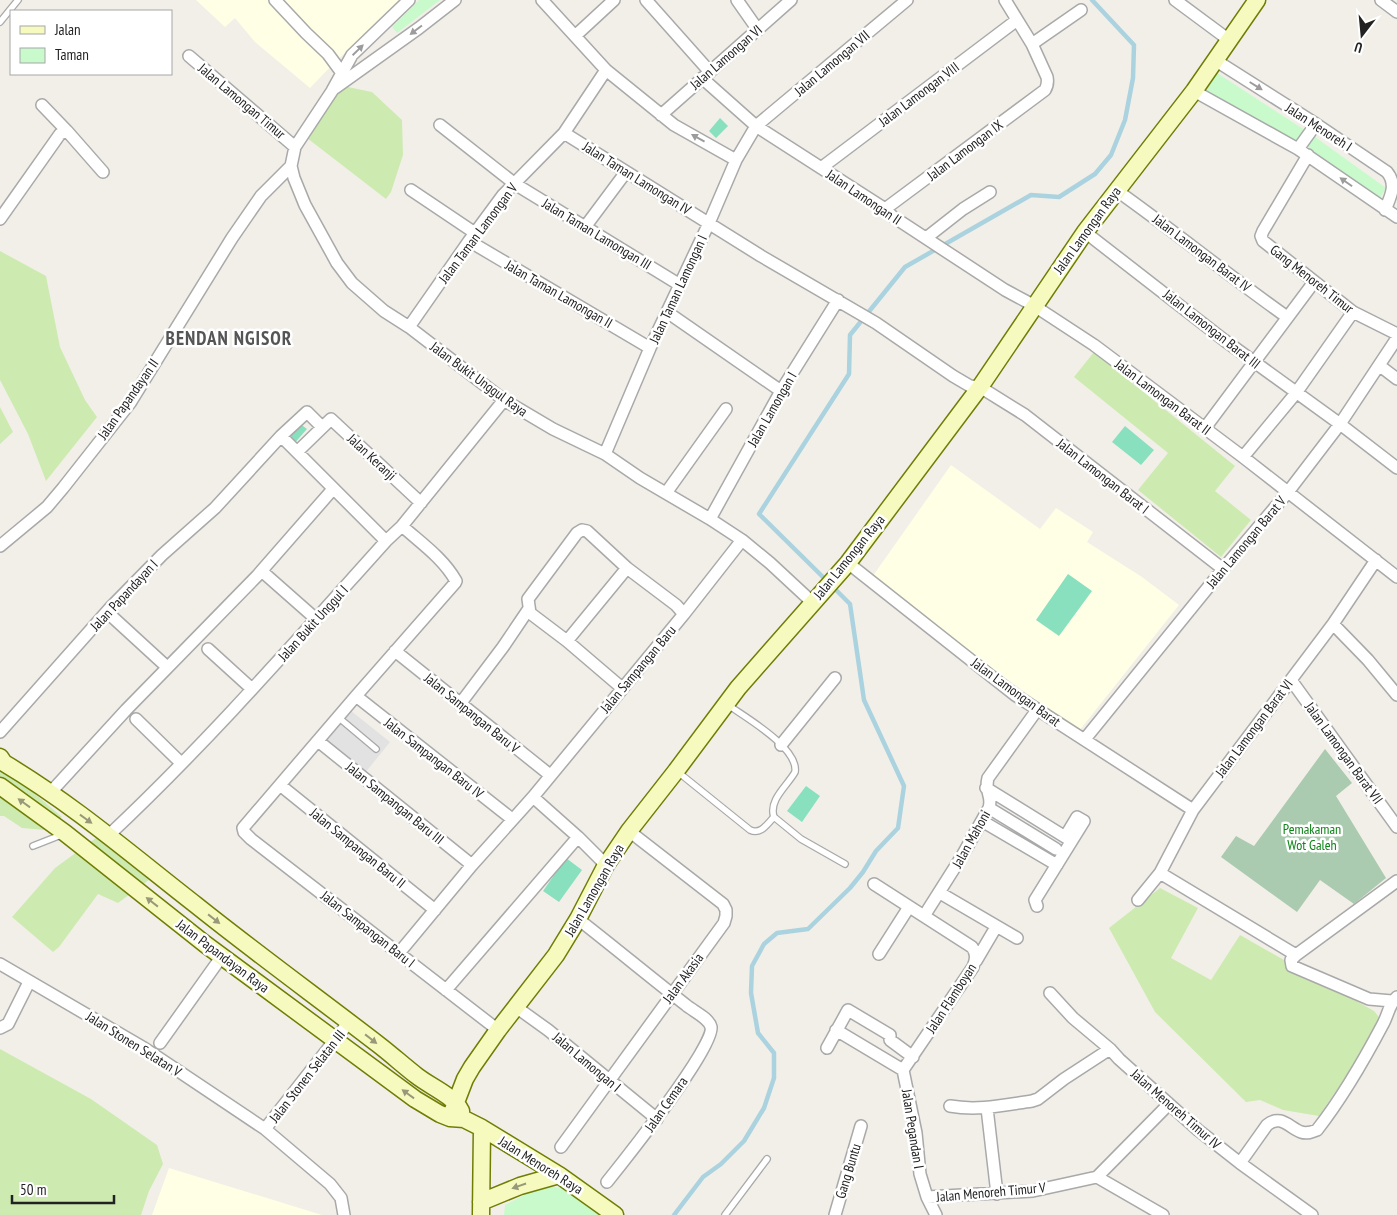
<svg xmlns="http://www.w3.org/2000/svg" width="1397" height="1215" viewBox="0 0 1397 1215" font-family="'PT Sans Narrow',sans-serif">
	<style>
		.education { fill: #ffffe5 }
		.grass { fill: #cdebb0 }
		.cemetery { fill: #aacbaf }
		.park { fill: #c8facc }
		.pitch { fill: #88e0be }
		.parking { fill: #e2e2e2 }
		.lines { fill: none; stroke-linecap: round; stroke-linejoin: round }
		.stream { stroke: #aad3df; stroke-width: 4.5 }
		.lane-casing { stroke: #a9a9a9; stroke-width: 8 }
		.street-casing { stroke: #a9a9a9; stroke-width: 14 }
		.secondary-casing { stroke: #707d05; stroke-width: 19 }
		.lane { stroke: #fff; stroke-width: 5.5 }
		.street { stroke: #fff; stroke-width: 11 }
		.secondary { stroke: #f7fabf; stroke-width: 16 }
		.oneway { fill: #9c9c9c }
		.oneway2 { fill: #979978 }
		.labels { text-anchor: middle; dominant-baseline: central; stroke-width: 5; stroke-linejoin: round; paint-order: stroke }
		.street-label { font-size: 14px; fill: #222; stroke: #fff }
		.park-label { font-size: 14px; fill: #0c8416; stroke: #fff }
		.district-label { font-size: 19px; font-weight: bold; letter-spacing: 1px; fill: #555; stroke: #fff }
	</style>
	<rect width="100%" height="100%" fill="#f2efe9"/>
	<path class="education" d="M 196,0 L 403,0 L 334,63 L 310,88 L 255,42 L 235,18 L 225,27 Z
		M 951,465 L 1040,529 L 1056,508 L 1093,532 L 1087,542 L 1142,577 L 1179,605 L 1079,731 L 870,580 Z
		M 169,1168 L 322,1215 L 152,1215 Z"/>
	<path class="grass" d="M 343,86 L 372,92 L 402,120 L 403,155 L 391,192 L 386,199 L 307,138 Z
		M 0,251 L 46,276 L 60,347 L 85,400 L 97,417 L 46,481 L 28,434 L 0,380 Z
		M 1094,352 L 1235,466 L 1215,491 L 1251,520 L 1221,557 L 1138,490 L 1168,453 L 1074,377 Z
		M 0,407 L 13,432 L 0,444 Z
		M 0,764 L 62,817 L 45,830 L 22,828 L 4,816 L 0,816 Z
		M 96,838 L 149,880 L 118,903 L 98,894 L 59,947 L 53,952 L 12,917 L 55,868 Z
		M 1160,888 L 1198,908 L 1171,958 L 1211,980 L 1240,935 L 1374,1011 L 1383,1022 L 1319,1116 L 1283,1110 L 1260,1100 L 1246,1102 L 1155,1012 L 1109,928 Z
		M 0,1049 L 91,1099 L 157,1145 L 163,1164 L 149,1191 L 141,1215 L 0,1215 Z"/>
	<path class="cemetery" d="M 1325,749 L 1352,783 L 1336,796 L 1386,878 L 1354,904 L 1320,880 L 1297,912 L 1221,857 L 1236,836 L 1254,846 Z"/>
	<path class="park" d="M 419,0 L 440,0 L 397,33 L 392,27 Z
		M 1217,73 L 1311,134 L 1386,188 L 1379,200 L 1202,93 Z
		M 547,1186 L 569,1189 L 606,1215 L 504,1215 L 505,1205 L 526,1194 Z"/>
	<path class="pitch" d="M 720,118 L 728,126 L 716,138 L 709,131 Z
		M 299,423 L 307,429 L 292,446 L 283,437 Z
		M 1125,426 L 1154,450 L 1141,465 L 1112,442 Z
		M 1068,574 L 1092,591 L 1059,636 L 1036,620 Z
		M 806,786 L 820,796 L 802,822 L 787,811 Z
		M 566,858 L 582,870 L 559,902 L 543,891 Z"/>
	<path class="parking" d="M 351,711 L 390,742 L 364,774 L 325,743 Z"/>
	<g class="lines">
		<path class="stream" d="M 827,581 L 759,514 L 849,374 L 850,335 L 905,267 L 1031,195 L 1059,197 L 1095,174 L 1111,155 L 1125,120 L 1133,78 L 1134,45 L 1092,0
			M 674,1215 L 703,1177 L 721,1164 L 744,1141 L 764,1108 L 774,1078 L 774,1053 L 758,1033 L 751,993 L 752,966 L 764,944 L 777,933 L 808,929 L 850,888 L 863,872 L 876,851 L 898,828 L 904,786 L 864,700 L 850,604 L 833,587"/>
		<defs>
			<path id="lane" d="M 0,22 L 18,0
				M 728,705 C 745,717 799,748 795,772 C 788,785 768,800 774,817 L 801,839 L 845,864
				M 338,717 L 376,749
				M 678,772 L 750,830 C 761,835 767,824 774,817
				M 33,846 L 61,835
				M 725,1215 L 767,1159"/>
			<path id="street" d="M 275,0 L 306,33 L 328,54 L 342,73
				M 409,0 L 352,55 L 332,91 L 295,147 L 291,166 L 294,178 L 305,205 L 337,263 L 352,283 L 384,311 L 409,327 L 504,400 L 553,429 L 605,454 L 640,478 L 710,519 L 742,540 L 770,563 L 812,602
				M 542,0 L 606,70 L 674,125 L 736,160
				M 646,0 L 710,72
				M 737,0 L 758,30
				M 1175,0 L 1229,40
				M 1381,0 L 1397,12
				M 575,36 L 614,0
				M 1032,44 L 1081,10
				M 189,56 L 295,147
				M 1215,60 L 1316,124 L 1387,172 C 1397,184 1391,196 1385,210
				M 702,78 L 756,126 L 885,209 L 892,216 L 1005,290 L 1033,305 L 1094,345 L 1243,457 L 1397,577
				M 335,88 L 419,28 L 455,0
				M 1194,91 L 1298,149 L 1397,217
				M 42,105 L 67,131
				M 661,115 L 791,0
				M 440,125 L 515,184 L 680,285
				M 564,133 L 761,256 L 876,323 L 953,376 L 970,386 L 980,387 L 1025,415 L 1223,569
				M 1298,149 L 1316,124
				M 1308,155 L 1263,231 L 1261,236 L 1263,241 L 1353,312 L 1397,334
				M 821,168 L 1017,20
				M 411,190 L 475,233
				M 1116,190 C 1174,231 1229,276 1287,317
				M 885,209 L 1045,90 C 1048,85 1048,82 1047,77 L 1032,44 L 1005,0
				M 0,219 L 60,134 L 67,131 L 103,172
				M 585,227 L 626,172
				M 1085,232 L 1224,340 L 1340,424 L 1397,468
				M 926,238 L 963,209 L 990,192
				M 469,241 L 650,348
				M 667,312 L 781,391
				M 409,327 L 469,241 L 503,195 L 564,133 L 606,70
				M 1380,366 L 1397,379
				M 1205,428 L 1314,282
				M 281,436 L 307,412 L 322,427
				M 297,452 L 331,419 L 421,503
				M 605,454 L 650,348 L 709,223 L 736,160 L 756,126 L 907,0
				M 1243,457 L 1296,393 L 1353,312
				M 666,493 L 726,409
				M 710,519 L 781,391 L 838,300
				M 402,526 C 421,543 443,558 456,581 L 455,583 L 356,696 L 243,828 L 244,832 L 251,839 L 498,1030
				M 0,546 L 47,507 L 63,488 L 130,403 L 232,238 L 261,196 L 291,166
				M 848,563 L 1015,695 L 1193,810
				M 265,574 L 316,619
				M 107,612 L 167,667
				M 1333,624 L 1368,660 L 1397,695
				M 567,641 L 627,568
				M 208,649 L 252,689
				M 395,651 L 550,775
				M 1291,680 L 1397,827
				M 622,688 L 567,641 L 530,613 L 528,599 L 577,533 L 582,530 L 587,531 L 627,568 L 676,605 L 684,614
				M 356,696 L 512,819
				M 460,704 L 503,647 L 528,610
				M 136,719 L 181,763
				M 0,732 L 111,607 L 162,555 L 215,508 L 281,436 L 386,541
				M 1085,739 L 1223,569 L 1288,492 L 1340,424 L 1397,338
				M 318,741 L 472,865
				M 781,745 L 835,678
				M 280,785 L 435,910
				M 986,788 L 1070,840
				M 50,793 L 126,710 L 257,576 L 333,489
				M 533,797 L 578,837 L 606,865
				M 989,808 L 1056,849
				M 982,821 L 1057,865
				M 109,835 C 207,743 296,641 386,541 L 402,526 L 504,400
				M 1160,873 L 1296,955
				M 874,884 L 972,947 C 977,954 976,960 973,967 L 903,1070
				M 940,893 L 1017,938
				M 1138,900 L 1160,873 L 1193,810 L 1333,624 L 1376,560
				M 1037,906 L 1035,900 L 1084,821 L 1077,817 L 1065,837
				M 924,916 L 962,856 L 989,808 C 993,795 984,793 988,778 L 1037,710
				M 578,919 C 614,947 650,977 686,1005 C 693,1011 709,1018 711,1027 C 716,1045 623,1162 607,1182
				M 399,953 L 472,865 L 533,797 L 684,614 L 742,540
				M 879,954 L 909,907
				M 976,961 L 996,927
				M 0,964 L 144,1048 L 265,1129
				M 446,990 L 578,837
				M 1050,993 L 1073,1018 L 1110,1049 L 1119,1059 L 1198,1130 L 1240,1163 L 1312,1215
				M 1392,1001 L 1369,999 L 1292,966 L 1291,960 L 1296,955 L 1397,881
				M 516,1007 L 548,1030 L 657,1119
				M 0,1028 L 8,1024 L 29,982
				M 836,1030 L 903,1070
				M 160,1043 L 222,956
				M 827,1048 L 848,1010 L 890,1035 L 890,1040 L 913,1057
				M 903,1070 L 916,1133 L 920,1174 L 927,1197 L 936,1215
				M 950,1106 C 978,1111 1004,1105 1032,1101 L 1038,1099 L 1064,1079 L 1110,1049
				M 987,1108 L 997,1194
				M 561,1147 L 724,923 L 726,916 L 726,910 L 723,904 L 629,831
				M 1240,1163 L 1267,1125 C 1280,1114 1289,1127 1301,1132 C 1307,1134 1312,1132 1317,1130 C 1342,1098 1364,1060 1383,1024 C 1388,1015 1389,1004 1397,997
				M 1097,1177 L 1169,1104
				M 927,1197 L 1033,1191 L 1097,1177 L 1163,1215
				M 344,1215 L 341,1198 L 330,1184 L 265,1129 L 349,1022
				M 835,1215 L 861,1126"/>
			<path id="secondary" d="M 0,757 L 4,763 C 73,804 133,856 196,905 C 256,953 318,998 379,1045 C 392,1055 404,1066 417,1076 C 431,1087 453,1095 461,1111
				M 0,786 L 65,833 L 205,944 L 415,1099 L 440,1114 L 450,1118 L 464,1119 L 482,1128 L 559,1175 L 615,1215
				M 450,1118 L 465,1079 L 472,1067 L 498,1030 L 556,955 L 578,919 L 606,865 L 629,831 L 676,771 L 738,688 L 848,563 L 980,387 L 1085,232 L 1194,91 L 1257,0
				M 481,1202 L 520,1186 L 559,1175
				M 481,1215 L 482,1128"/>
		</defs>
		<use href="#lane" class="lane-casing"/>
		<use href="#street" class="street-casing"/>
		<use href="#secondary" class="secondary-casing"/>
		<use href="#lane" class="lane"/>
		<use href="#street" class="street"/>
		<use href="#secondary" class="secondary"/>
	</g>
	<defs><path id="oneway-solid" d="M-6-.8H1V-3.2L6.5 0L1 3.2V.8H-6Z" transform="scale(1.25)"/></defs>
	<g class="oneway">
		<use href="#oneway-solid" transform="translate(416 30) rotate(143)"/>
		<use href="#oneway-solid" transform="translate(358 50) rotate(-44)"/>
		<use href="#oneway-solid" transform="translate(1256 86) rotate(32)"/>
		<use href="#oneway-solid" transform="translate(698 138) rotate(-151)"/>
		<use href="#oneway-solid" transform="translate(1346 182) rotate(-145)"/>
	</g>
	<g class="oneway2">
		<use href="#oneway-solid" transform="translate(24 803) rotate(-144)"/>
		<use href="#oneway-solid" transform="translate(86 819) rotate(36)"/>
		<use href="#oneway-solid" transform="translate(152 902) rotate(-142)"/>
		<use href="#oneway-solid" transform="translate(214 919) rotate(38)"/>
		<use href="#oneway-solid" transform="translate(371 1039) rotate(38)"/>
		<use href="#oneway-solid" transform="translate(408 1094) rotate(-144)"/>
		<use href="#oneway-solid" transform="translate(519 1186) rotate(161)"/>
	</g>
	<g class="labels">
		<g class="street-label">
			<text transform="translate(726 57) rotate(-41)">Jalan Lamongan VI</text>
			<text transform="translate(832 63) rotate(-40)">Jalan Lamongan VII</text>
			<text transform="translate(919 94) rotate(-37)">Jalan Lamongan VIII</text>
			<text transform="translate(242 101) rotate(40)">Jalan Lamongan Timur</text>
			<text transform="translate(1319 127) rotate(33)">Jalan Menoreh I</text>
			<text transform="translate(965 150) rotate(-37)">Jalan Lamongan IX</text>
			<text transform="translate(637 178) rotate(32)">Jalan Taman Lamongan IV</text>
			<text transform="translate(864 197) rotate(34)">Jalan Lamongan II</text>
			<text transform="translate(1087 230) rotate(-54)">Jalan Lamongan Raya</text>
			<text transform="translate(478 233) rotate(-53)">Jalan Taman Lamongan V</text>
			<text transform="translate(597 234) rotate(31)">Jalan Taman Lamongan III</text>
			<text transform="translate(1202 253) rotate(37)">Jalan Lamongan Barat IV</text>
			<text transform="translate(1312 279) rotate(38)">Gang Menoreh Timur</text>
			<text transform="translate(678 289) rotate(-65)">Jalan Taman Lamongan I</text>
			<text transform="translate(559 294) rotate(30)">Jalan Taman Lamongan II</text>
			<text transform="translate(1212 329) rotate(38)">Jalan Lamongan Barat III</text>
			<text transform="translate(479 379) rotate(36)">Jalan Bukit Unggul Raya</text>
			<text transform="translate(1163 397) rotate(37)">Jalan Lamongan Barat II</text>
			<text transform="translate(128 399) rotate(-55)">Jalan Papandayan II</text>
			<text transform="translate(772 409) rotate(-60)">Jalan Lamongan I</text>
			<text transform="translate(372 457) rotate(43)">Jalan Keranji</text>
			<text transform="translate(1103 476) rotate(38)">Jalan Lamongan Barat I</text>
			<text transform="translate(1246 542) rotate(-50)">Jalan Lamongan Barat V</text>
			<text transform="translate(849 557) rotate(-51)">Jalan Lamongan Raya</text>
			<text transform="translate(124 595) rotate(-47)">Jalan Papandayan I</text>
			<text transform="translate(313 623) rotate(-48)">Jalan Bukit Unggul I</text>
			<text transform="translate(638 669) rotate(-50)">Jalan Sampangan Baru</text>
			<text transform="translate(1016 692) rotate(36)">Jalan Lamongan Barat</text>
			<text transform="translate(472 713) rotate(39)">Jalan Sampangan Baru V</text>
			<text transform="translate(1254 728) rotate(-53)">Jalan Lamongan Barat VI</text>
			<text transform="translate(1344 753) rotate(54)">Jalan Lamongan Barat VII</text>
			<text transform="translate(434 758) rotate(38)">Jalan Sampangan Baru IV</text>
			<text transform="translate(395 803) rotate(39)">Jalan Sampangan Baru III</text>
			<text transform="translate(971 839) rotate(-61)">Jalan Mahoni</text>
			<text transform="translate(358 848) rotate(39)">Jalan Sampangan Baru II</text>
			<text transform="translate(594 890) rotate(-60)">Jalan Lamongan Raya</text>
			<text transform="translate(368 929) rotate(38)">Jalan Sampangan Baru I</text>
			<text transform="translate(223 956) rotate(37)">Jalan Papandayan Raya</text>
			<text transform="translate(683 978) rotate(-54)">Jalan Akasia</text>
			<text transform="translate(951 998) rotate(-57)">Jalan Flamboyan</text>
			<text transform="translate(134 1044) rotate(32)">Jalan Stonen Selatan V</text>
			<text transform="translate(587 1062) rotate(40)">Jalan Lamongan I</text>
			<text transform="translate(307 1076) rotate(-52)">Jalan Stonen Selatan III</text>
			<text transform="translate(666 1104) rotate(-55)">Jalan Cemara</text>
			<text transform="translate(1176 1109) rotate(41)">Jalan Menoreh Timur IV</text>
			<text transform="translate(913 1129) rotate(81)">Jalan Pegandan I</text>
			<text transform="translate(541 1165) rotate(32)">Jalan Menoreh Raya</text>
			<text transform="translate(848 1171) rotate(-73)">Gang Buntu</text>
			<text transform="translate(991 1192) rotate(-5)">Jalan Menoreh Timur V</text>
		</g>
		<g class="park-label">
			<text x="1312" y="829">Pemakaman<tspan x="1312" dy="16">Wot Galeh</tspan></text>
		</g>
		<g class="district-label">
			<text x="229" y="338">BENDAN NGISOR</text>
		</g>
	</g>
	<rect x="10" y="10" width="162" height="65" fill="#ffffff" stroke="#a7a7a7"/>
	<rect x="20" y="26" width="25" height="8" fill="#f7fabf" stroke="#a7a7a7"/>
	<text x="55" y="35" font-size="15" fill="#222222">Jalan</text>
	<rect x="20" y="48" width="25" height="15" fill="#c8facc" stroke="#a7a7a7"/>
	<text x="55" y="60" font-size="15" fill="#222222">Taman</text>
	<g transform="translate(1362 35) rotate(196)" stroke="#ffffff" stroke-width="4" paint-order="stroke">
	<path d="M0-4L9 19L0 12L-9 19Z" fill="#222222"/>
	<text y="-8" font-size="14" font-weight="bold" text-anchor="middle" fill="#222222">U</text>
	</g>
	<path d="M12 1195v8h102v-8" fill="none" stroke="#222222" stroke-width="2.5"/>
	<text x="20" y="1195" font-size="15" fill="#222222" stroke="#ffffff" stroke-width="4" paint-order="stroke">50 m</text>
</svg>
